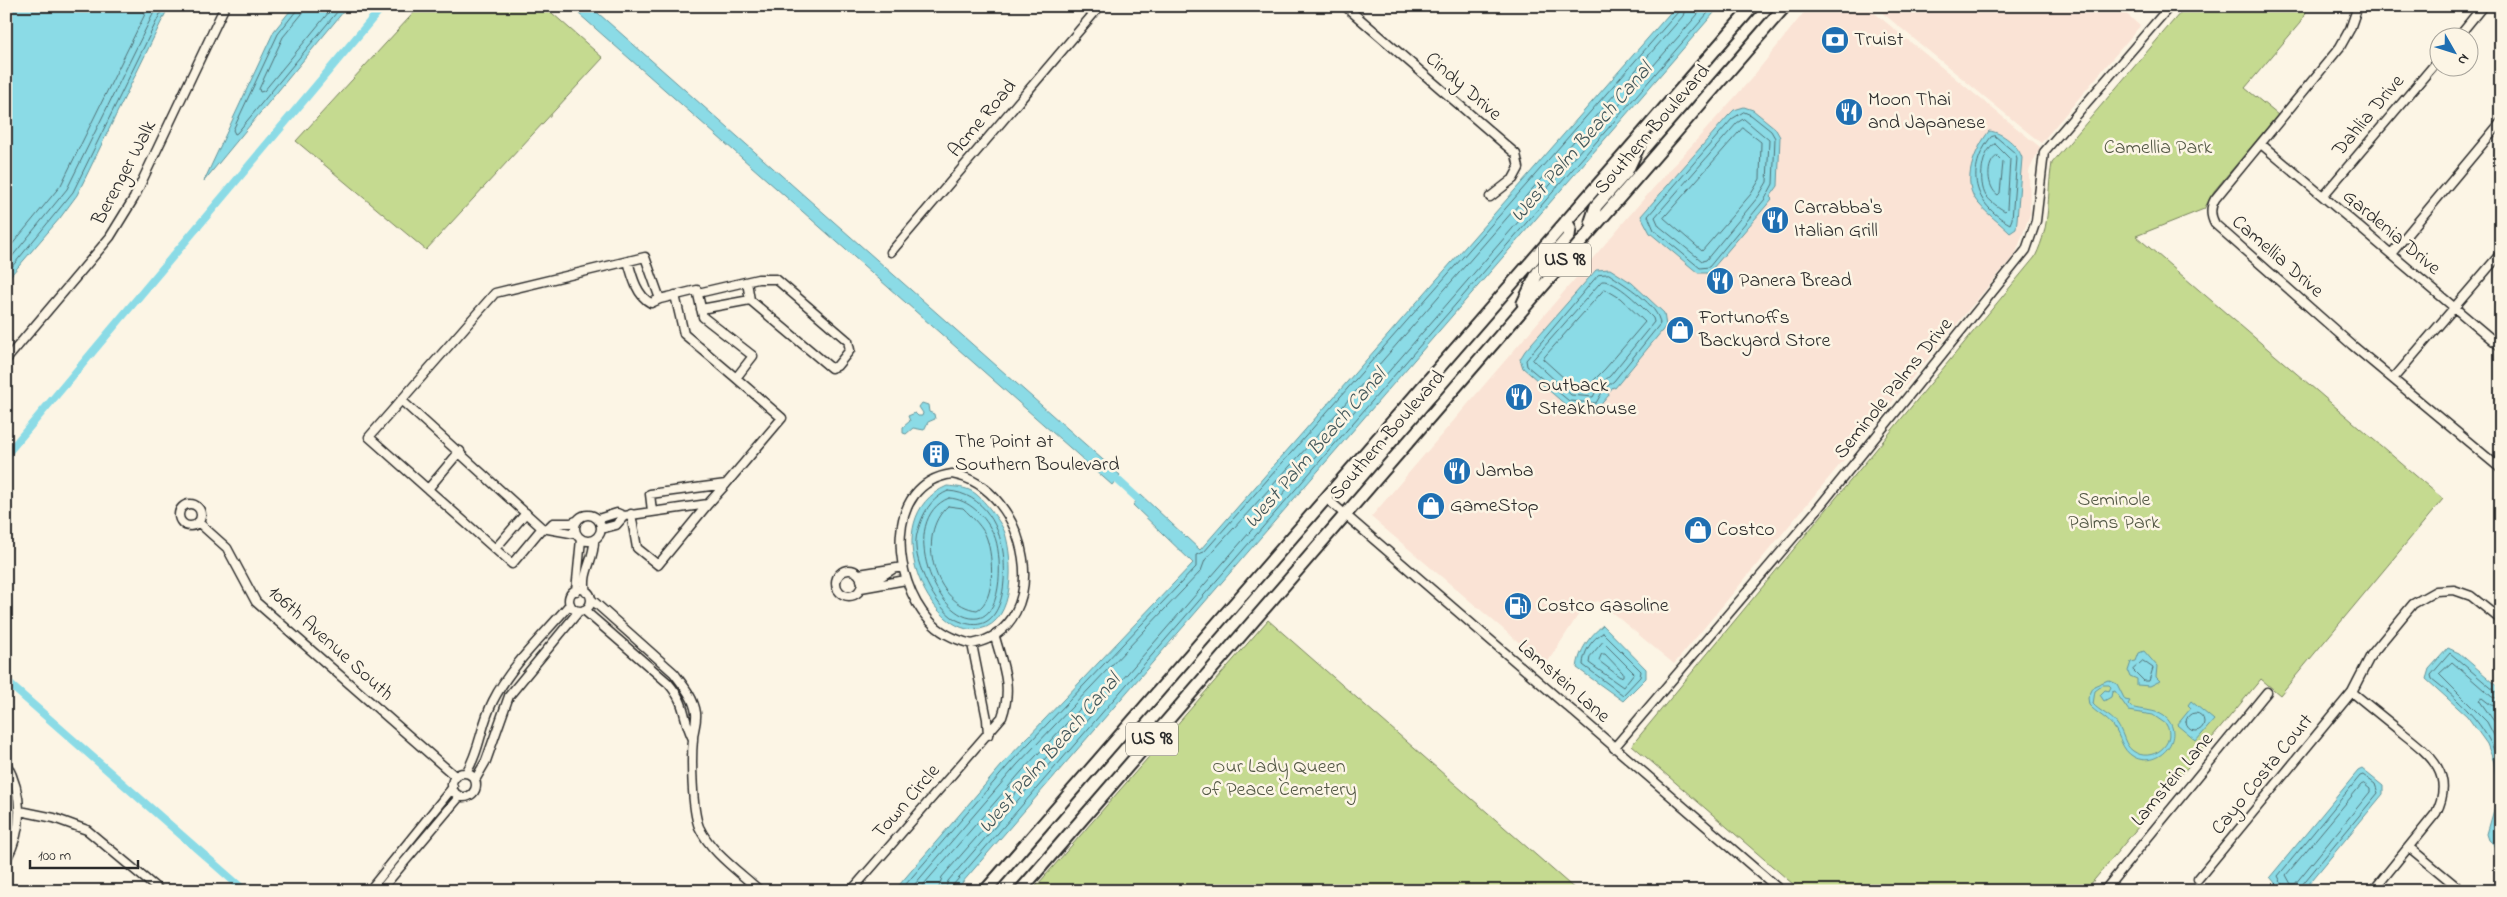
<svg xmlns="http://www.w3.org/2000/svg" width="2507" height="897" viewBox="0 0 2507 897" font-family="'Indie Flower',sans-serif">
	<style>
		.built { fill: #fae3d5 }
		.green { fill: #c5da90; stroke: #78825e }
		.water { fill: #8bdbe6; stroke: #65959b; fill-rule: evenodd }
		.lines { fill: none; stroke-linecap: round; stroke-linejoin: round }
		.shore { stroke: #517176; stroke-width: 1 }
		.canal { stroke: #8bdbe6; stroke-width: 8 }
		.minor-casing { stroke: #2b2b2b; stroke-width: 11 }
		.highway-casing { stroke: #2b2b2b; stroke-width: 15 }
		.minor { stroke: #fcf5e5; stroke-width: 8 }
		.highway { stroke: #fcf5e5; stroke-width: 11 }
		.labels { text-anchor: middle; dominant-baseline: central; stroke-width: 5; stroke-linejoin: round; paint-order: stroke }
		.shield { fill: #fcf5e5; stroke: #6a6863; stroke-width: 1 }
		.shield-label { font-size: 19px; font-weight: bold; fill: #2b2b2b }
		.poi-label { font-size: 20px; fill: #2b2b2b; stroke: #fcf5e5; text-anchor: start }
		.street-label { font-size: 20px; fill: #2b2b2b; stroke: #fcf5e5 }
		.park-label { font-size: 20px; fill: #525744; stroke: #fcf5e5 }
		.water-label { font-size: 21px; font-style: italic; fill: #43575a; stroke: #fcf5e5 }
	</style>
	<rect width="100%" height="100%" fill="#fcf5e5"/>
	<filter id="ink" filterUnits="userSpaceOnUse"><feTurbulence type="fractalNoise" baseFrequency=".02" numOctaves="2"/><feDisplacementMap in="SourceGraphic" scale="10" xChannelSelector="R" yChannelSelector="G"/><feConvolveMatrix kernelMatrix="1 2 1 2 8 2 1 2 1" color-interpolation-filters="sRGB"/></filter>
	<g filter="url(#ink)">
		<path class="built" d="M 1809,6 L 1866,6 L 2040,147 L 2029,171 L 2030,214 L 2016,253 L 1674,664 L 1598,601 L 1584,606 L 1547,663 L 1536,657 L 1371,517 L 1641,202 L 1751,79 Z
			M 1874,6 L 2118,6 L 2140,26 L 2041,143 Z"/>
		<path class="green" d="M 420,6 L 544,6 L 603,58 L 426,250 L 296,141 Z
			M 2186,6 L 2309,6 L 2300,23 L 2245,88 L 2278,115 L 2214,191 L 2204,209 L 2136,236 L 2443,499 L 2280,695 L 2261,679 L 2085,891 L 1801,891 L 1632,745 L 2035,257 C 2052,222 2046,199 2052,163 Z
			M 1268,620 L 1577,891 L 1032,891 Z"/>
		<path class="water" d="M 6,6 L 169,6 L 77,195 L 60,218 L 6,281 Z
			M 294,6 L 348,6 L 204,181 L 274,31 Z
			M 570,6 L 590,6 L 1120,475 L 1112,485 Z
			M 1676,6 L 1720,6 L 955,891 L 894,891 L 1008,758 L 1193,563 L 1133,505 L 1141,495 L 1200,550 Z
			M 1744,107 L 1753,110 L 1775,128 L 1780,137 L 1778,186 L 1770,197 L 1772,199 L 1707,275 L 1707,273 L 1698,273 L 1650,233 L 1641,216 L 1728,116 L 1734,110 Z
			M 1989,131 C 2002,132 2019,146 2022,158 L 2017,220 L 2016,229 L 2010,233 C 2000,223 1987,214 1978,203 C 1960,182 1975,150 1989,131 Z
			M 1610,269 L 1632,283 L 1664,313 L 1666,326 L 1615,388 L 1613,387 L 1608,393 L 1609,395 L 1597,409 L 1567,406 L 1523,368 L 1520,359 L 1525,351 L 1596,270 Z
			M 922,403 L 928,405 L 929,412 L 934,414 L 935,419 L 928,422 L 924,430 L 913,428 L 906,434 L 903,433 L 903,427 L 910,421 L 908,416 L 915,413 L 918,416 L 922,416 L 923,413 L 919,407 Z
			M 947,486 C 956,487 965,487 973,492 C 982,497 1002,523 1005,533 C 1013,559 1016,622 980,629 C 930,640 874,517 947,486 Z
			M 1603,625 L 1646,669 L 1646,678 L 1623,701 L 1577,668 C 1579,650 1589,637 1603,625 Z
			M 2448,648 L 2459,653 L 2501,689 L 2501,851 L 2489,840 L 2487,834 L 2498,796 L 2494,762 L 2487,744 L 2467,716 L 2426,679 L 2429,669 Z
			M 2144,651 L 2157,666 L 2156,677 L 2160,681 L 2150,686 L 2137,685 L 2137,679 L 2130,676 L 2128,671 L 2131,662 L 2136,661 L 2139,653 Z
			M 2108,680 L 2117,684 L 2125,700 L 2130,701 L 2128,704 L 2131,707 C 2142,711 2154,709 2164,716 C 2188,735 2159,770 2134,757 C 2121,750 2121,736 2113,726 C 2106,717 2096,713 2089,705 L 2088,698 L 2094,686 ZM 2103,685 L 2109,685 L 2111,687 L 2109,691 L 2105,690 L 2100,695 L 2104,701 L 2111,697 L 2112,692 L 2115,691 L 2129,711 L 2153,715 L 2166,724 C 2178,744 2151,764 2133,751 C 2124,745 2124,733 2117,724 C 2111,715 2100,712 2093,704 L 2095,691 Z
			M 2191,701 L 2214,720 L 2196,741 L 2177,725 L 2191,708 L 2188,705 Z
			M 2362,769 L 2383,786 L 2383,794 L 2303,891 L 2282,891 L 2270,877 L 2358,771 Z"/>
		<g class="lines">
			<path class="shore" d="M 297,6 L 296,11 L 278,34 L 233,130 L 235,134 L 237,133 L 342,6
				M 304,6 L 302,14 L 283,37 L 259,89 L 260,92 L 264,91 L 334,6
				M 1744,112 L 1751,115 L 1771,131 L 1775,138 L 1773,184 L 1765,199 L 1709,267 L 1700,268 L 1654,230 L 1648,216 L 1732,119 Z
				M 1744,119 L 1769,140 L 1767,182 L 1758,197 L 1706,260 L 1702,261 L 1659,226 L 1655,217 L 1737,123 Z
				M 1743,128 L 1761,142 L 1760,179 L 1751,194 L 1702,251 L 1664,218 Z
				M 1995,136 L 2015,153 L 2017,158 L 2012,219 L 2010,224 C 1973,204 1965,170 1991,137 Z
				M 1995,144 L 2010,159 L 2007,209 L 2005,211 C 1999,208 1990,201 1986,196 C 1978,183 1981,151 1995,144 Z
				M 1997,156 L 2003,162 L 2000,193 L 1998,195 C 1987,188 1985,163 1997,156 Z
				M 6,252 L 61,185 L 149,6
				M 6,264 L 67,189 L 157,6
				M 6,274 L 73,192 L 164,6
				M 1609,274 C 1624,284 1659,305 1660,324 L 1614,381 L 1604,389 L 1596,403 L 1569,401 L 1527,366 L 1526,360 L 1598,275 Z
				M 1602,281 C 1616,279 1643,308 1653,318 L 1654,322 L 1610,376 L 1599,385 L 1593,397 L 1571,395 L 1533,360 Z
				M 1605,289 L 1620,298 L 1645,322 L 1605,369 L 1594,380 L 1589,389 L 1575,388 L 1543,359 Z
				M 948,491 C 984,493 1002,528 1004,561 C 1006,590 1000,638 959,621 C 938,613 917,568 916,547 C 915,538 918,529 921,521 C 926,508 934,497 948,491 Z
				M 949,498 C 969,499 986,517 994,535 C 1002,552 1004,614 978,618 C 936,624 896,519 949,498 Z
				M 948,506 L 963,508 C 972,517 984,528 987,539 C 993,557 996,600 977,610 C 936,606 914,535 948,506 Z
				M 1603,633 L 1641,671 L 1640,677 L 1623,695 L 1583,665 C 1583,653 1592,638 1603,633 Z
				M 1603,642 L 1634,673 L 1623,687 L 1589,663 L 1590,657 Z
				M 1602,654 L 1605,654 L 1623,673 L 1623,676 L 1620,677 L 1599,661 Z
				M 2143,661 L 2153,668 L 2149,681 L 2144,681 L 2133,670 Z
				M 2501,693 L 2496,692 L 2450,653 L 2431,675 L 2432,679 C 2464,704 2492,730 2501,772
				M 2501,699 L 2492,697 L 2452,662 L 2439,674 L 2487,722 L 2501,749
				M 2501,707 L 2491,705 L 2482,698 L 2479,700 L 2501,731
				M2186 722a9 9 0 1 1 18 0a9 9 0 1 1-18 0Z
				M 2364,784 L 2370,789 L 2370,792 L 2295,884 L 2291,884 L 2286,875 L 2361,785 Z
				M 900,891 L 1012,761 L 1196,567 L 1196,555 L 1204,552 L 1678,12 L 1679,6
				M 909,891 L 1017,765 L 1201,571 L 1205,560 L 1309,445 L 1683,16 L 1686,6
				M 918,891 L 1022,771 L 1094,694 L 1098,694 L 1098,698 L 942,877 L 938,891
				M 945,891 L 948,881 L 1705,6
				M 952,891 L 953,885 L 1714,6
				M 2286,891 L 2278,876 L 2360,776 L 2363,775 L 2375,784 L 2378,793 L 2301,886 L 2300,891"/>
			<path class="canal" d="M 6,455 L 383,6
				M 1110,473 L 1146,506
				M 6,681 L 245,891"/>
			<defs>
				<path id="minor" d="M 1345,6 L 1516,154 L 1519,168 L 1513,179 L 1490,197
					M 2358,6 L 2350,29 L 2340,47 L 2215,199 C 2210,208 2210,215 2215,224 L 2352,345 L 2501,469
					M 2498,6 L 2501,8
					M 2457,38 L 2483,6
					M 2261,144 L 2501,347
					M 2323,196 L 2440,58
					M 891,252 L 1100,6
					M 2391,254 L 2501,122
					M 628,261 C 632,276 637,296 651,303 L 660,299
					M 747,282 L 750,300
					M 698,293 L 758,279 L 776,279 L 848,341 L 850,350 L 837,366 L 831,368 L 750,300 L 701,309
					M 675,295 L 684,334 L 736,378
					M 6,360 L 110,237 L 134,198 L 225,6
					M 2393,379 L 2501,253
					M 401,400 L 542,528 L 512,564 L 369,437 L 495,293 L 645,257 L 660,299 L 697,290 L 703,317 L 753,356 L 736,378 L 782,418 L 726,484
					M 952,474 C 1029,487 1057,627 972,644 C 956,640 940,633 929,620 C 892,580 883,484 952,474 Z
					M 428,489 L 460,451
					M 1326,498 L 1781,891
					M179 515a11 11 0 1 1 22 0a11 11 0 1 1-22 0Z
					M 631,514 L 637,548 L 658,565 L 708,504
					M575 528a13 13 0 1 1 26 0a13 13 0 1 1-26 0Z
					M 598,519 L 617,513 L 624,516 L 708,504 L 726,484 L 650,494 L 652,511
					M 198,522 L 227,548 L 256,602 L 456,777
					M 542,528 L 576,534
					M 548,528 L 553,523 L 571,523 L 576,521
					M 601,529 L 616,525 L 624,516
					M 495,549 L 526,513
					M836 583a13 13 0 1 1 26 0a13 13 0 1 1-26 0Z
					M 859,574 L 903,567
					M 861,580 L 880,577 L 893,569
					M 861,588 L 906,580
					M569 600a11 11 0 1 1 22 0a11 11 0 1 1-22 0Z
					M 576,591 L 581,539
					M 586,592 C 581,572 595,559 594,540
					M 591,599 L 674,673 C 683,685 694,698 696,713 C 697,723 693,730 693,739 C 691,759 692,809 699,827 C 711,853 740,872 760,891
					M 584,610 L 668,683 C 688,706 681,715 693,739
					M 972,644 L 987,719 L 988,735
					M 2352,692 C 2368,705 2384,718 2400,731 C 2429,754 2456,773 2436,813 L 2373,891
					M 1614,748 L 1816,511 L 2026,250 L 2036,221 L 2044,152 L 2170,6
					M 6,763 C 23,794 24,828 6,860
					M 466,773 C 480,751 481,724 493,701 C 511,665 544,635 570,604
					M452 785a12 12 0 1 1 24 0a12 12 0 1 1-24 0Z
					M 475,780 L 486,761 L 509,696 L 579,611
					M 20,811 L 54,818 L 87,830 L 160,891
					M 2410,848 L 2462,891
					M 2198,879 L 2352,692 L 2371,655 L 2413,604 L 2436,591 L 2454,590 L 2471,596 L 2501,620
					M 369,891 L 453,787
					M 380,891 L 460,796
					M 851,891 L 1002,717 C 1013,687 1003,666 995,637
					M 2104,891 L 2267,692"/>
				<path id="highway" d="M 1594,227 L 1591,221 L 1596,206 L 1627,171 L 1641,141
					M 1523,303 L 1538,272 L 1569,236 L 1570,228 L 1566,221
					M 985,891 L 1753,6
					M 1020,891 L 1785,6"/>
			</defs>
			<use href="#minor" class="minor-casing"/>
			<use href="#highway" class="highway-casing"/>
			<use href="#minor" class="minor"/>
			<use href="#highway" class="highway"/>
		</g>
	</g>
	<defs>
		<symbol id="bank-disc" viewBox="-11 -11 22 22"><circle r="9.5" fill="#1f6fb2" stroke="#fcf5e5"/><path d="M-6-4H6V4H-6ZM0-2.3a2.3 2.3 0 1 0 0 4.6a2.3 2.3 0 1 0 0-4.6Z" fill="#fff"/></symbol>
		<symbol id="restaurant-disc" viewBox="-11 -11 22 22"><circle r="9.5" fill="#1f6fb2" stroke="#fcf5e5"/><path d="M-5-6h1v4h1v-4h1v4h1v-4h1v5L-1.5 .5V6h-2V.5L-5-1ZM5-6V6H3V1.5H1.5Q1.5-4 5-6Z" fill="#fff"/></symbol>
		<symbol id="shop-disc" viewBox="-11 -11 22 22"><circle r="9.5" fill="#1f6fb2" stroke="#fcf5e5"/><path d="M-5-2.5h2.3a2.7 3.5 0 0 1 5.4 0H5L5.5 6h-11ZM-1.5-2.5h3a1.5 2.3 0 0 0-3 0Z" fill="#fff"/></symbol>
		<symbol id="building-disc" viewBox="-11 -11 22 22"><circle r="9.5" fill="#1f6fb2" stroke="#fcf5e5"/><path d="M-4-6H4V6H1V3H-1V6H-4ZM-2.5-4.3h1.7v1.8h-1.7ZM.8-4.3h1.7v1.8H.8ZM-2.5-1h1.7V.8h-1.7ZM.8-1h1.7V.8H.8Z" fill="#fff"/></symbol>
		<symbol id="fuel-disc" viewBox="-11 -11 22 22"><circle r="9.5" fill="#1f6fb2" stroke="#fcf5e5"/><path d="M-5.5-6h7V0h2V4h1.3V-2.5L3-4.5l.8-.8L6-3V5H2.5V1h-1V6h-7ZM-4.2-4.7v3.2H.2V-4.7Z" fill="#fff"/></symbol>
	</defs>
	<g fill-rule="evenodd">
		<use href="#bank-disc" x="1819" y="24" width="32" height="32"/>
		<use href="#restaurant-disc" x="1833" y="96" width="32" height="32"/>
		<use href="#restaurant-disc" x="1759" y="204" width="32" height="32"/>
		<use href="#restaurant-disc" x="1704" y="265" width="32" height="32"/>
		<use href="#shop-disc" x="1664" y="314" width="32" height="32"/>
		<use href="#restaurant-disc" x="1503" y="381" width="32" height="32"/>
		<use href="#building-disc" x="920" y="438" width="32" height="32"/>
		<use href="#restaurant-disc" x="1441" y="455" width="32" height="32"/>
		<use href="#shop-disc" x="1415" y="490" width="32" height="32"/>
		<use href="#shop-disc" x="1682" y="514" width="32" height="32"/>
		<use href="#fuel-disc" x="1502" y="590" width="32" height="32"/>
	</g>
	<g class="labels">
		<g class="shield">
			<rect x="1539" y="243.5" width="52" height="33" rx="4"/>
			<rect x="1126" y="722.5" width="52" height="33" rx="4"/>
		</g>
		<g class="shield-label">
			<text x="1565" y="260">US 98</text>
			<text x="1152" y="739">US 98</text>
		</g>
		<g class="poi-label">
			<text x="1854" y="40">Truist</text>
			<text x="1868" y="100">Moon Thai<tspan x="1868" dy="23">and Japanese</tspan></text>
			<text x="1794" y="208">Carrabba's<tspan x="1794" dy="23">Italian Grill</tspan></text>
			<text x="1739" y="281">Panera Bread</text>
			<text x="1699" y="318">Fortunoffs<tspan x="1699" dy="23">Backyard Store</tspan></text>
			<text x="1538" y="386">Outback<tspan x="1538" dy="23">Steakhouse</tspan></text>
			<text x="955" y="442">The Point at<tspan x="955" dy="23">Southern Boulevard</tspan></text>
			<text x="1476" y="471">Jamba</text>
			<text x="1450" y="506">GameStop</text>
			<text x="1717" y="530">Costco</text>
			<text x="1537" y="606">Costco Gasoline</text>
		</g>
		<g class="street-label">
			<text transform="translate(1463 87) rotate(41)">Cindy Drive</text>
			<text transform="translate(2369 116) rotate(-50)">Dahlia Drive</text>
			<text transform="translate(983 119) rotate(-50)">Acme Road</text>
			<text transform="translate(1653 130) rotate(-49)">Southern Boulevard</text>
			<text transform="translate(125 173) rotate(-62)">Berenger Walk</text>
			<text transform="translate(2391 233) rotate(40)">Gardenia Drive</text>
			<text transform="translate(2277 257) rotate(41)">Camellia Drive</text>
			<text transform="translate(1894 389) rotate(-51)">Seminole Palms Drive</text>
			<text transform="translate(1388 436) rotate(-49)">Southern Boulevard</text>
			<text transform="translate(330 644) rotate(42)">106th Avenue South</text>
			<text transform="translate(1563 682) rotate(41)">Lamstein Lane</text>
			<text transform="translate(2263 775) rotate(-51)">Cayo Costa Court</text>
			<text transform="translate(2173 780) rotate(-50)">Lamstein Lane</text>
			<text transform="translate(907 802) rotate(-49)">Town Circle</text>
		</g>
		<g class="park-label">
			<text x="2158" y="148">Camellia Park</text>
			<text x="2114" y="500">Seminole<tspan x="2114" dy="23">Palms Park</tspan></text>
			<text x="1279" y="767">Our Lady Queen<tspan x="1279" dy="23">of Peace Cemetery</tspan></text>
		</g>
		<g class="water-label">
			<text transform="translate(1582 143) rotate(-49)">West Palm Beach Canal</text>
			<text transform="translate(1316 449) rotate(-49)">West Palm Beach Canal</text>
			<text transform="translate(1050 754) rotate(-49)">West Palm Beach Canal</text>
		</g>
	</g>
	<rect width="2507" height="897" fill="none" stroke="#fcf5e5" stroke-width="25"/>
	<rect x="12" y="12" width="2482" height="872" fill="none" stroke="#2b2b2b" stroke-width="2" filter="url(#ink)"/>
	<g transform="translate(2454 52) rotate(129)"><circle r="24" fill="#fcf5e5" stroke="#a8a49b"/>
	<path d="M0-4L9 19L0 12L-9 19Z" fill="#1f6fb2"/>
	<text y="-8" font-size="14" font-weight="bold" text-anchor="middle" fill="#2b2b2b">N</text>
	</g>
	<path d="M30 860v8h108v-8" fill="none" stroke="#2b2b2b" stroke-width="2.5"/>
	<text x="38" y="860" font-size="15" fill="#2b2b2b" stroke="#fcf5e5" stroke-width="4" paint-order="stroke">100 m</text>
</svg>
